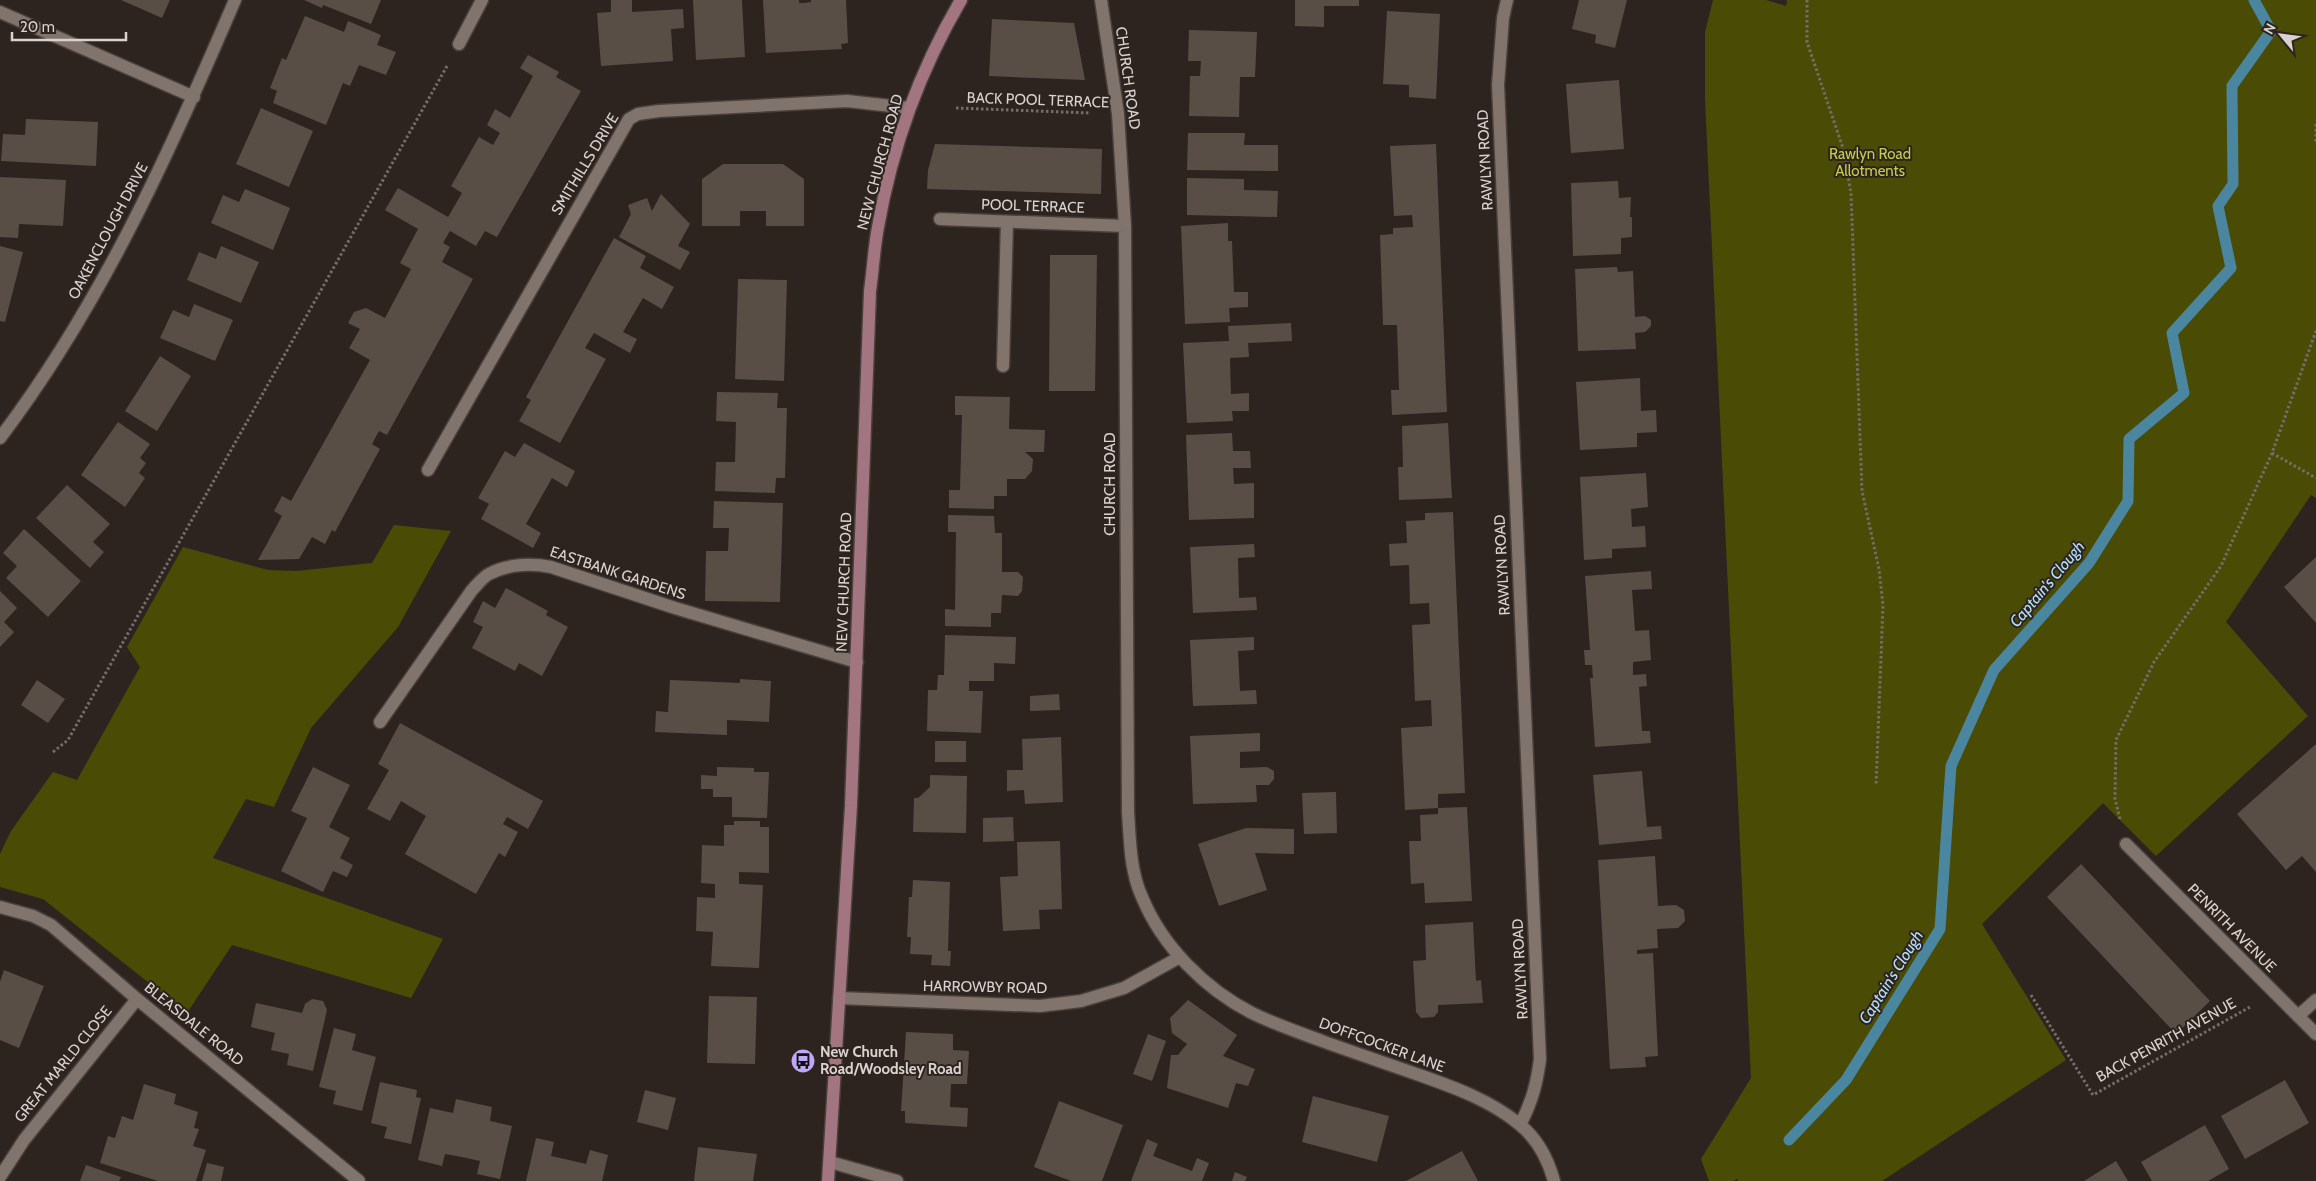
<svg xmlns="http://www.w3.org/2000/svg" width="2316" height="1181" viewBox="0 0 2316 1181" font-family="Cabin,sans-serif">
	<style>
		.green { fill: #4a4c05 }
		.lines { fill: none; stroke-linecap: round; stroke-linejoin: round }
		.stream { stroke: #4a86a0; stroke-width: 11 }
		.building { fill: #584e46 }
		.lane-casing { stroke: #49403c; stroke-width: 15 }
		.street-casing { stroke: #49403c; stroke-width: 15 }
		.secondary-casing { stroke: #49403c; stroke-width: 15 }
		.path { stroke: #756d69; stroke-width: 3; stroke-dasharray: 2.5 2.5; stroke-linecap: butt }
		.lane { stroke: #80746d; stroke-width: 12 }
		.street { stroke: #80746d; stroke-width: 12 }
		.secondary { stroke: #a37581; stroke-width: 12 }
		.labels { text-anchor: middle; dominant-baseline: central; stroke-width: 4; stroke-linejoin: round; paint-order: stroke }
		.street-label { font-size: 15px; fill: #d9d2cf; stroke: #2e241f }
		.park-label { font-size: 15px; fill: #c7cd4a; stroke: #2e241f }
		.poi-label { font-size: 15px; font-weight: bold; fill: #d9d2cf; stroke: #2e241f; text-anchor: start }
		.water-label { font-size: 16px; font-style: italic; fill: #b4e1fd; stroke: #2e241f }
	</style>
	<rect width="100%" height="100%" fill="#2e241f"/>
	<path class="green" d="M 1713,0 L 1766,0 L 1786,6 L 1787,0 L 2316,0 L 2316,498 L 2311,495 L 2226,622 L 2308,716 L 2156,856 L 2103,803 L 1982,924 L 2066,1060 L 1882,1181 L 1739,1181 L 1737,1179 L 1733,1181 L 1709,1181 L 1701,1159 L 1751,1078 L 1705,99 L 1705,32 Z
		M 394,525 L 451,531 L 398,627 L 311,728 L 274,807 L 246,799 L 213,858 L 443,939 L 411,998 L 232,945 L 187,1013 L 43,899 L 0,887 L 0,854 L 11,831 L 53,772 L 77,780 L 140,667 L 127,647 L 183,547 L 268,570 L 296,571 L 372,563 Z"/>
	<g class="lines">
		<path class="stream" d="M 1789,1140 L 1846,1080 L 1940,929 L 1951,766 L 1994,670 L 2089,563 L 2128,501 L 2129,439 L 2184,393 L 2172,333 L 2231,268 L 2218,206 L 2233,184 L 2232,86 L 2271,31 L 2254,0"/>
	</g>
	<path class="building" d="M 121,0 L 170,0 L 162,18 Z
		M 304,0 L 381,0 L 371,24 L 323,5 L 322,8 Z
		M 611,0 L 632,0 L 632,12 L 683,9 L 684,28 L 671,29 L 673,61 L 601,66 L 597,13 L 611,12 Z
		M 693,0 L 742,0 L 745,57 L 696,60 Z
		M 763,0 L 799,0 L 799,3 L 804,3 L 811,2 L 811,0 L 846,0 L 848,43 L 841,44 L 842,49 L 766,53 Z
		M 1295,0 L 1359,0 L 1359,6 L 1324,6 L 1324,27 L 1295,26 Z
		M 1579,0 L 1627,0 L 1615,48 L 1595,43 L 1596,35 L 1572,29 Z
		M 1387,11 L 1440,14 L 1436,99 L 1409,97 L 1409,85 L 1383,84 Z
		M 305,16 L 344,32 L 348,21 L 381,35 L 377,45 L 396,52 L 386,75 L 359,65 L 350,86 L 343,83 L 326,125 L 273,103 L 277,91 L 270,88 L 282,58 L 286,60 Z
		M 992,19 L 1074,23 L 1085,80 L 989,76 Z
		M 1189,30 L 1257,32 L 1255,77 L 1240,77 L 1239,117 L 1189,116 L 1190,76 L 1200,76 L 1201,61 L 1188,61 Z
		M 528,55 L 559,72 L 556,77 L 581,91 L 497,237 L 485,231 L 476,246 L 450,231 L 443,243 L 450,247 L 442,262 L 473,279 L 387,435 L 379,431 L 372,444 L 380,449 L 335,532 L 332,530 L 325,544 L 312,537 L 299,559 L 258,560 L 282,516 L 274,511 L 282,496 L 291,501 L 370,360 L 349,348 L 360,329 L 348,323 L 354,312 L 366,308 L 385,318 L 411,269 L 400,263 L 418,229 L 385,210 L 398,188 L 448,217 L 462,193 L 451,186 L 479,137 L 493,145 L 500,133 L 487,125 L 495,109 L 510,118 L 533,76 L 520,68 Z
		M 1619,80 L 1624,149 L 1571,153 L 1566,84 Z
		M 261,108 L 313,131 L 289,187 L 236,164 Z
		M 26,119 L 98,122 L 96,166 L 1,161 L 3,134 L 25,135 Z
		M 1188,133 L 1245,133 L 1244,145 L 1278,145 L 1278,171 L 1187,170 Z
		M 935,144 L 1102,149 L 1101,194 L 927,189 L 928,170 Z
		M 1436,144 L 1447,412 L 1392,415 L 1391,390 L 1399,390 L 1397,325 L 1383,325 L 1380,235 L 1393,234 L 1393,228 L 1413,227 L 1412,215 L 1394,216 L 1390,146 Z
		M 723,164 L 783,164 L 804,179 L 804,226 L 766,226 L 766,211 L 740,211 L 740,226 L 702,226 L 702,179 Z
		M 0,177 L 66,180 L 63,226 L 19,224 L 18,238 L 0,237 Z
		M 1187,178 L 1244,179 L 1244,190 L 1278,191 L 1277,217 L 1187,215 Z
		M 1618,181 L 1619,198 L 1631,197 L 1630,217 L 1632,217 L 1632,237 L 1621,238 L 1621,254 L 1573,256 L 1571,183 Z
		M 245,189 L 290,208 L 273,250 L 211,223 L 223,195 L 239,202 Z
		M 661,194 L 690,224 L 678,246 L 690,252 L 680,270 L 619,237 L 631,214 L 628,205 L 647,198 L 652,211 Z
		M 1228,223 L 1228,241 L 1232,241 L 1234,292 L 1248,292 L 1248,307 L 1229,308 L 1230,322 L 1185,324 L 1181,226 Z
		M 614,238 L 646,256 L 640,268 L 674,287 L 662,309 L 643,298 L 623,332 L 637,339 L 630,353 L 594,333 L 585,348 L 606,359 L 560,443 L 519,421 L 531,400 L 526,397 Z
		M 0,246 L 23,252 L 5,322 L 0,321 Z
		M 221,246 L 259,262 L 241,303 L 187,280 L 199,252 L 216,259 Z
		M 1050,255 L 1097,255 L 1095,391 L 1049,391 Z
		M 1617,267 L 1618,272 L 1633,271 L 1635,317 L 1645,316 L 1651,320 L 1651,326 L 1645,332 L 1635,333 L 1636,349 L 1578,351 L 1575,269 Z
		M 738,279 L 787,280 L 784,381 L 735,379 Z
		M 194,304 L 233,320 L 215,361 L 160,338 L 173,310 L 189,317 Z
		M 1291,323 L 1292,341 L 1248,343 L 1249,357 L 1230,358 L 1231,394 L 1249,393 L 1249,411 L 1232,411 L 1233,421 L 1187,423 L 1183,343 L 1229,341 L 1228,326 Z
		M 160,356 L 191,376 L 157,431 L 125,411 Z
		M 1640,378 L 1641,411 L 1656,410 L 1657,432 L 1637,433 L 1637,447 L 1580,450 L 1576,382 Z
		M 717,392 L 778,393 L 777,408 L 787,408 L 785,478 L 776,478 L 775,493 L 715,491 L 716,462 L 735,462 L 736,422 L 716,421 Z
		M 955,396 L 1010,397 L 1009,429 L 1045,430 L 1044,452 L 1025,452 L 1033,459 L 1032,471 L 1025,479 L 1007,479 L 1007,496 L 994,496 L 994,509 L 949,508 L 949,490 L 960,490 L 962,415 L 955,415 Z
		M 118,422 L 150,444 L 140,458 L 146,463 L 139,473 L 145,478 L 125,507 L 81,475 Z
		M 1448,423 L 1452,498 L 1399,500 L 1398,467 L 1403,467 L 1402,426 Z
		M 1232,433 L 1233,451 L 1250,451 L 1251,468 L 1233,468 L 1234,484 L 1254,483 L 1254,518 L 1189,520 L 1186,435 Z
		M 524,443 L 575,471 L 567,487 L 552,478 L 526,524 L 541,533 L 533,548 L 481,519 L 489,504 L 478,498 L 505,451 L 515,457 Z
		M 1646,473 L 1648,507 L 1631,509 L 1632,527 L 1645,526 L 1646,547 L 1612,549 L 1612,558 L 1584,560 L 1580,477 Z
		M 67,485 L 110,524 L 93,542 L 104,552 L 90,568 L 36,518 Z
		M 714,501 L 783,503 L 780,602 L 705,601 L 706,551 L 728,551 L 729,528 L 713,528 Z
		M 1453,512 L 1465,793 L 1438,794 L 1438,808 L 1467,807 L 1472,901 L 1425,903 L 1424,883 L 1411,884 L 1409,841 L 1421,841 L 1420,815 L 1438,814 L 1438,808 L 1405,810 L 1401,728 L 1432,726 L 1431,700 L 1415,701 L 1412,625 L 1430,624 L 1429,603 L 1410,604 L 1409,565 L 1390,566 L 1389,544 L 1407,543 L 1406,521 L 1425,520 L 1425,513 Z
		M 948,515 L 994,516 L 995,533 L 1002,533 L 1002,572 L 1018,572 L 1023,577 L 1022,591 L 1018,596 L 1002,595 L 1001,613 L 991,613 L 991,627 L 945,626 L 945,609 L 955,610 L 956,532 L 948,532 Z
		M 24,529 L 81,581 L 48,617 L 6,578 L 17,566 L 3,553 Z
		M 1254,544 L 1255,557 L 1238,558 L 1239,598 L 1256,597 L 1257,610 L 1193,613 L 1190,547 Z
		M 2316,557 L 2316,623 L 2284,587 Z
		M 1651,571 L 1652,589 L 1632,590 L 1635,631 L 1649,630 L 1651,660 L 1633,662 L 1633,675 L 1646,674 L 1647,686 L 1639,687 L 1642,731 L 1650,731 L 1651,743 L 1595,747 L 1590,678 L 1593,678 L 1592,665 L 1585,665 L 1584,650 L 1590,650 L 1585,576 Z
		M 506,588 L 548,611 L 546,615 L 568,627 L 542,676 L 519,663 L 515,671 L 472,648 L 483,627 L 473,622 L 483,601 L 495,608 Z
		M 0,591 L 17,608 L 4,622 L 14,632 L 0,647 Z
		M 945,635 L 1016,637 L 1015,664 L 994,663 L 994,681 L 969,681 L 969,691 L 983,691 L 981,733 L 927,731 L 928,690 L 937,690 L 938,675 L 944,675 Z
		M 1254,637 L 1254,650 L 1238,651 L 1240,691 L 1256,690 L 1257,704 L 1193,706 L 1190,640 Z
		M 740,679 L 771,681 L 769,722 L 727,720 L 727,735 L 655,732 L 656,711 L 668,712 L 670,680 L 740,683 Z
		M 37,680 L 65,699 L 48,723 L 21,705 Z
		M 1059,694 L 1060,710 L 1030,711 L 1030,696 Z
		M 400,723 L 543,801 L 528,829 L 507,817 L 503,824 L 518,832 L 505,857 L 499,853 L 476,894 L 405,854 L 426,816 L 401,801 L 390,821 L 367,809 L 389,770 L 378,764 Z
		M 1260,733 L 1260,751 L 1240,752 L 1240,768 L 1267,767 L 1274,771 L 1274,779 L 1269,785 L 1256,785 L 1257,802 L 1193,804 L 1190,736 Z
		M 1061,737 L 1063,802 L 1025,804 L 1024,790 L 1007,791 L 1007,770 L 1023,770 L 1022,739 Z
		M 935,741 L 966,741 L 966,762 L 935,762 Z
		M 2316,744 L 2316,872 L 2302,856 L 2286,870 L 2237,814 Z
		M 313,767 L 350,785 L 329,827 L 350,838 L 340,858 L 353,865 L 347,877 L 333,871 L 323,892 L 281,871 L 307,818 L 291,811 Z
		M 717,767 L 754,768 L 754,772 L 769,772 L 767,818 L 732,817 L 732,797 L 713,797 L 713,789 L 701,789 L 701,775 L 717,776 Z
		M 1642,771 L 1647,827 L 1661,826 L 1662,839 L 1599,845 L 1593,775 Z
		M 930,775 L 967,776 L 966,833 L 913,832 L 914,798 L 918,798 L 930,787 Z
		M 1336,792 L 1337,833 L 1304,834 L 1302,793 Z
		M 1013,817 L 1014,841 L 983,842 L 983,818 Z
		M 734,821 L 760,821 L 760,827 L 769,827 L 769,873 L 739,872 L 739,884 L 763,885 L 759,968 L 711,966 L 713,932 L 696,931 L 697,897 L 715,898 L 715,884 L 701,883 L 702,845 L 724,846 L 724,825 L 734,825 Z
		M 1246,828 L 1294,829 L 1294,854 L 1255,853 L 1267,890 L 1219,906 L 1198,844 Z
		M 1060,841 L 1062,909 L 1039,910 L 1040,929 L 1003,931 L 1000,877 L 1018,876 L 1017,842 Z
		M 1655,856 L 1658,906 L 1676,905 L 1684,910 L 1685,921 L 1678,928 L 1657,929 L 1658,948 L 1637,950 L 1637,954 L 1653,953 L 1658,1056 L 1645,1057 L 1646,1067 L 1610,1069 L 1598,860 Z
		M 2081,864 L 2210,1001 L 2176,1034 L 2047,897 Z
		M 913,880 L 950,882 L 948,951 L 951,951 L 950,966 L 931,965 L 932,955 L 910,954 L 911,937 L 907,937 L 909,897 L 912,897 Z
		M 1473,922 L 1476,981 L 1481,980 L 1483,1003 L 1438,1005 L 1438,1012 L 1434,1017 L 1421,1018 L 1416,1012 L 1413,961 L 1426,960 L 1425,925 Z
		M 4,970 L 44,986 L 19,1048 L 0,1040 L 0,982 Z
		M 709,996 L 757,997 L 755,1064 L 707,1063 Z
		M 312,999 L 323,1001 L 327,1010 L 313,1071 L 287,1065 L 289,1054 L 271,1050 L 275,1033 L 251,1027 L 256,1003 L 302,1013 L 305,1004 Z
		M 1188,1000 L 1237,1035 L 1223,1056 L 1255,1069 L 1248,1086 L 1236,1083 L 1228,1108 L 1167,1088 L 1171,1055 L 1178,1055 L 1187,1044 L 1172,1033 L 1170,1018 Z
		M 334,1028 L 356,1034 L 352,1050 L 376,1057 L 362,1111 L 333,1104 L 336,1091 L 319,1087 Z
		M 906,1032 L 953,1034 L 953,1050 L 969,1051 L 967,1084 L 951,1084 L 950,1107 L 968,1108 L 967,1127 L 905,1123 L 905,1111 L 901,1111 Z
		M 1148,1034 L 1166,1041 L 1152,1081 L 1133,1074 Z
		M 2285,1080 L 2309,1123 L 2245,1159 L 2221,1116 Z
		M 380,1082 L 417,1090 L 416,1097 L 421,1098 L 411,1144 L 384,1138 L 387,1127 L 371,1123 Z
		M 144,1084 L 176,1094 L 174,1104 L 198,1112 L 194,1128 L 199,1129 L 193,1146 L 206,1150 L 196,1181 L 158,1181 L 100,1163 L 108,1136 L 115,1138 L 122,1116 L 133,1120 Z
		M 645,1090 L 676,1098 L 668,1130 L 637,1122 Z
		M 1313,1096 L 1389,1116 L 1377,1162 L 1302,1142 Z
		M 456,1099 L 492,1107 L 490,1121 L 512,1126 L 500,1179 L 477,1174 L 480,1161 L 462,1157 L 445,1154 L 442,1166 L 418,1160 L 430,1108 L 453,1113 Z
		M 1059,1101 L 1123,1125 L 1102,1181 L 1071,1181 L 1034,1167 Z
		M 2205,1125 L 2229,1169 L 2208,1181 L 2152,1181 L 2141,1162 Z
		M 536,1138 L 554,1142 L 551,1156 L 569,1160 L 586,1164 L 590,1150 L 608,1155 L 602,1181 L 526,1181 Z
		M 1147,1139 L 1158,1144 L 1153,1156 L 1192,1171 L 1197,1158 L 1209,1163 L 1202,1181 L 1131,1181 Z
		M 698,1147 L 757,1154 L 753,1181 L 694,1181 Z
		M 1462,1151 L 1478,1181 L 1406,1181 Z
		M 2116,1161 L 2128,1181 L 2084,1181 Z
		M 207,1163 L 224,1167 L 221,1181 L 202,1181 Z
		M 86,1165 L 121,1177 L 119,1181 L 80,1181 Z
		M 1235,1172 L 1247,1177 L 1245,1181 L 1232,1181 Z"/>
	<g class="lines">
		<defs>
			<path id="lane" d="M 459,44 L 482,0
				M 1003,366 L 1007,222
				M 380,722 L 472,590 C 477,585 483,577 489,574 C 507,564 531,563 551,567 L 675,608 L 857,662
				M 839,998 L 1040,1006 L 1081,1001 L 1124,988 L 1180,957
				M 2298,1016 L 2316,1000"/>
			<path id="street" d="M 1101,0 L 1118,114 L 1125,226 L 1128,812 C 1130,840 1130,871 1142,897 C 1162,946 1205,989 1252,1013 C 1274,1024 1298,1032 1322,1041 C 1355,1053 1388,1064 1422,1076 C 1456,1088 1491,1101 1519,1124 C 1538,1139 1548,1159 1554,1181
				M 1507,0 L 1503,18 L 1498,85 L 1540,1059 C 1537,1083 1532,1102 1520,1125
				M 0,12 L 194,97
				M 940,219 L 1125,226
				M 0,438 C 101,305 170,152 235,0
				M 428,470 L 629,119 L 638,114 L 659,111 L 847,101 L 909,108
				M 2126,844 L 2316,1034
				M 0,907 L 33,916 L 51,925 L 137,999 L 359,1181
				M 830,1162 L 897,1181
				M 0,1177 L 24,1140 L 137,999"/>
			<path id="secondary" d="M 828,1181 L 851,806 L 870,291 C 873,270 874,248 878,227 C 892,147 920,70 961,0"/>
		</defs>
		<use href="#lane" class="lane-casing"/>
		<use href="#street" class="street-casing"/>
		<use href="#secondary" class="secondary-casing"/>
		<path class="path" d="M 1807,0 L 1807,42 L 1843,148 L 1851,193 L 1862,491 L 1879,569 L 1883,605 L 1876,786
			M 956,108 L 1091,113
			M 2316,124 L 2316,143
			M 2272,453 L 2316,478
			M 53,752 L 68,740 L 447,66
			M 2120,819 L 2115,799 L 2116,740 L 2154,662 L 2221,566 L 2272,453 L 2316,331
			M 2031,995 L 2093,1095 L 2250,1007"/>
		<use href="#lane" class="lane"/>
		<use href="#street" class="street"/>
		<use href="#secondary" class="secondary"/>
	</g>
	<defs>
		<symbol id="bus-disc" viewBox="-11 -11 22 22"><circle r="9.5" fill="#c0a8f4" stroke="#2e241f"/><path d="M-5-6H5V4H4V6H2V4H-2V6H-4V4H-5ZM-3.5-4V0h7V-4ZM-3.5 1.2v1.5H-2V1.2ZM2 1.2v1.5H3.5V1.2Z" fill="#111"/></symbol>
	</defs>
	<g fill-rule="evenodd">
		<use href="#bus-disc" x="789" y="1047" width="28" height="28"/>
	</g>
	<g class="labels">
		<g class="street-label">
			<text transform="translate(1128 78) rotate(82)">CHURCH ROAD</text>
			<text transform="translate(1038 100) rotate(2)">BACK POOL TERRACE</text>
			<text transform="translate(1485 160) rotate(-93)">RAWLYN ROAD</text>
			<text transform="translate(880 162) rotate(-75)">NEW CHURCH ROAD</text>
			<text transform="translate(585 164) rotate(-59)">SMITHILLS DRIVE</text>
			<text transform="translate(1033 206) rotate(2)">POOL TERRACE</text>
			<text transform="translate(108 231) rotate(-62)">OAKENCLOUGH DRIVE</text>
			<text transform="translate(1110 484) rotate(-90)">CHURCH ROAD</text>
			<text transform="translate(1502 565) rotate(-93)">RAWLYN ROAD</text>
			<text transform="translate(618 573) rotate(18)">EASTBANK GARDENS</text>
			<text transform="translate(844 582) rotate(-88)">NEW CHURCH ROAD</text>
			<text transform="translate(2232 928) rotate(45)">PENRITH AVENUE</text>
			<text transform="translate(1520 969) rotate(-93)">RAWLYN ROAD</text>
			<text transform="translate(985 987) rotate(1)">HARROWBY ROAD</text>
			<text transform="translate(194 1024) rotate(39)">BLEASDALE ROAD</text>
			<text transform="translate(2166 1040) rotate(-29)">BACK PENRITH AVENUE</text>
			<text transform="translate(1382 1045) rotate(20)">DOFFCOCKER LANE</text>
			<text transform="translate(63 1064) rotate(-51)">GREAT MARLD CLOSE</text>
		</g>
		<g class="park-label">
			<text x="1870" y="154">Rawlyn Road<tspan x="1870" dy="17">Allotments</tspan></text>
		</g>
		<g class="poi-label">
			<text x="820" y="1052">New Church<tspan x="820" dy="17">Road/Woodsley Road</tspan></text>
		</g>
		<g class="water-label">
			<text transform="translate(2047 584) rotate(-50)">Captain's Clough</text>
			<text transform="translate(1891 977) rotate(-58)">Captain's Clough</text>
		</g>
	</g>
	<g transform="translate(2281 35) rotate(299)" stroke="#2e241f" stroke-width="4" paint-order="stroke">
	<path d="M0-4L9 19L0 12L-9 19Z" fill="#d9d2cf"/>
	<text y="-8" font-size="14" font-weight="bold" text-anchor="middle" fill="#d9d2cf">N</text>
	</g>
	<path d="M12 32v8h114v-8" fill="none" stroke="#d9d2cf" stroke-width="2.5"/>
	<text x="20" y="32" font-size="15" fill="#d9d2cf" stroke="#2e241f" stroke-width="4" paint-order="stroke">20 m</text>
</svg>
